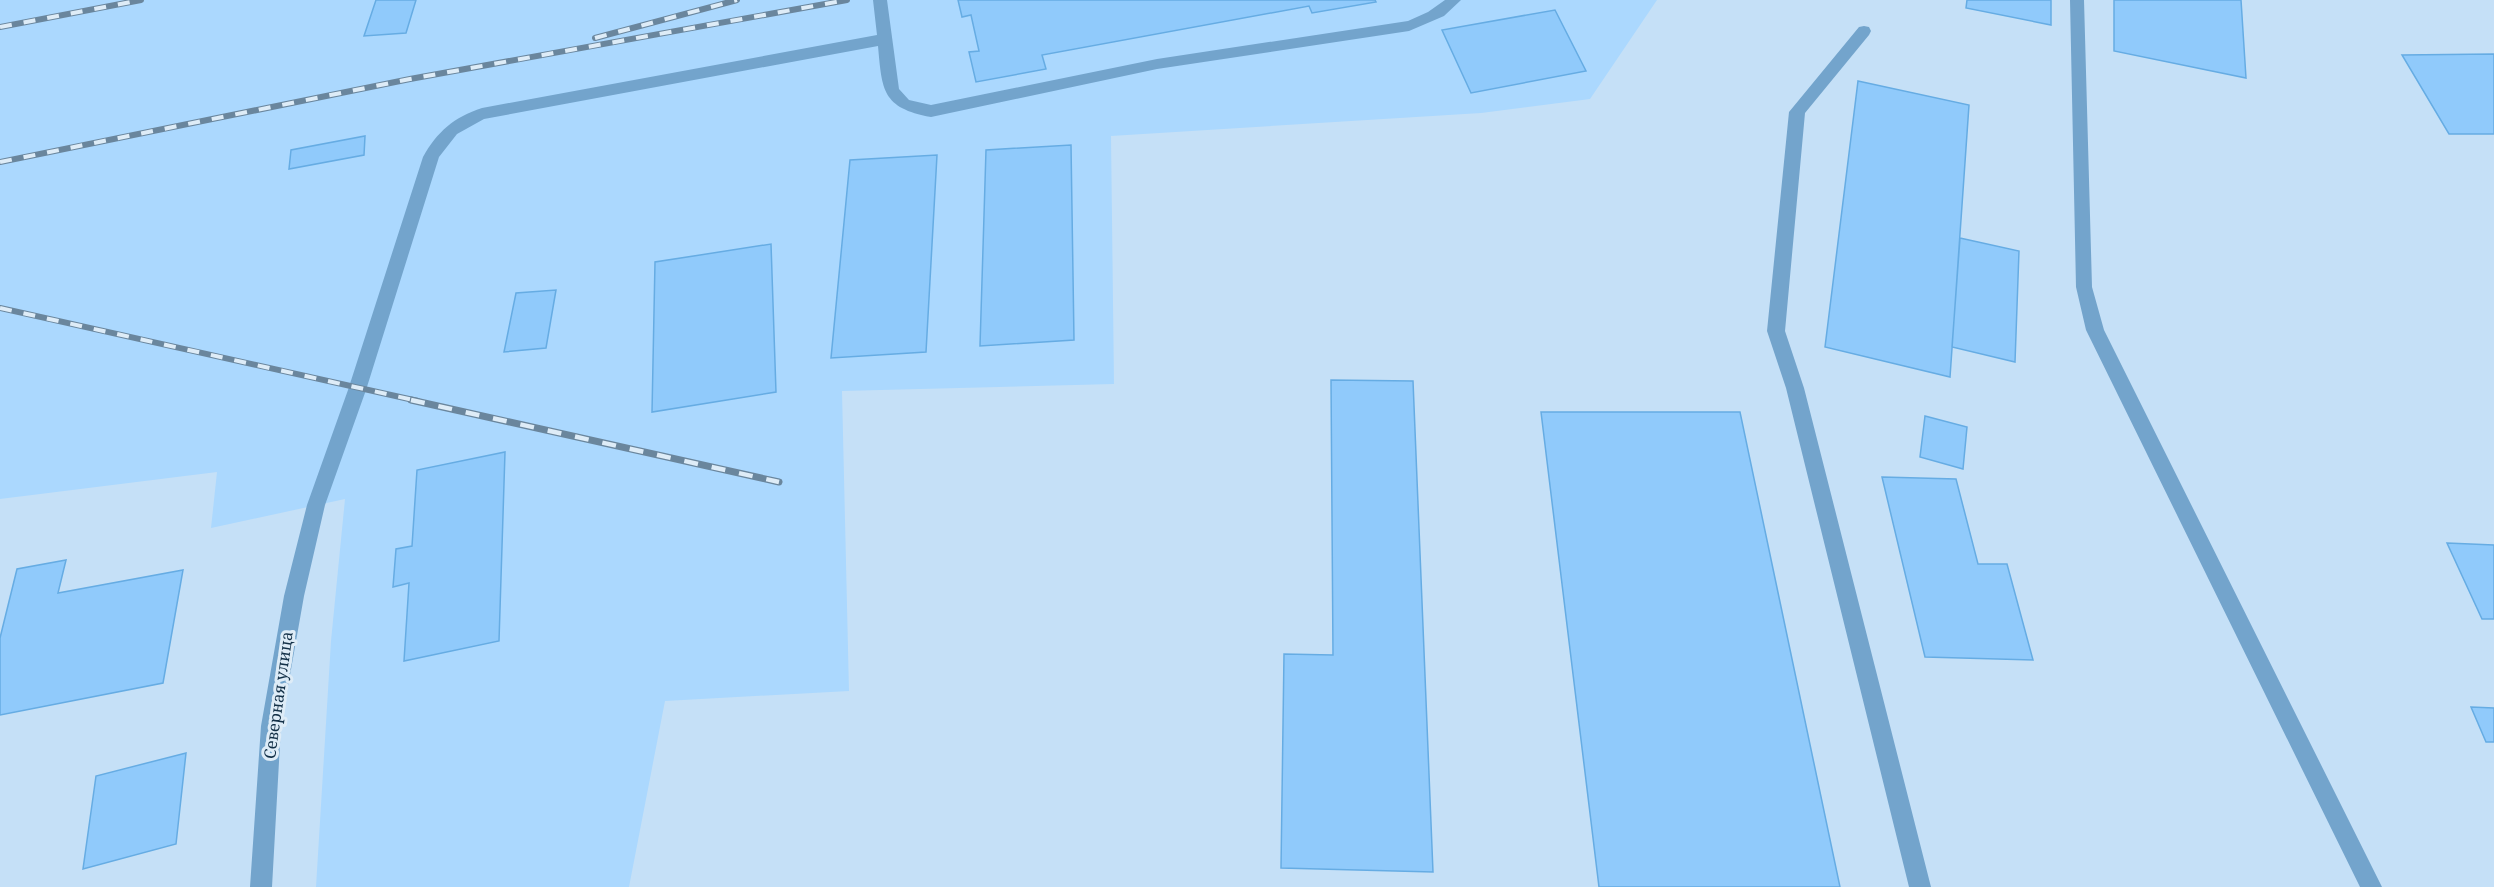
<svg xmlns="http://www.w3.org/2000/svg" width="2494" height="887" viewBox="0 0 2494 887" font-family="'Noto Serif',serif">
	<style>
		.built { fill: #abd8fe }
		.building { fill: #90cafb; stroke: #66ace3; stroke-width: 1.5 }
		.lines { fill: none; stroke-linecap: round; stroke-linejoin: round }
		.minor { fill: #73a4cc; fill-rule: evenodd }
		.rail-far1-casing { stroke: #6a869d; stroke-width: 6 }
		.rail-casing { stroke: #6a869d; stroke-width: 7 }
		.rail-far1 { stroke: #deecf7; stroke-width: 4; stroke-dasharray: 12; stroke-linecap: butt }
		.rail { stroke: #deecf7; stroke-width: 4.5; stroke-dasharray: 14; stroke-linecap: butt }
		.labels { text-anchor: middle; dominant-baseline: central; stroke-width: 6; stroke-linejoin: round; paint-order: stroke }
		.street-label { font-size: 16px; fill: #133047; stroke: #deecf7 }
	</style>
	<rect width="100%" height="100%" fill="#c5e0f7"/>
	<path class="built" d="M 0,0 L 1657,0 L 1590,99 L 1481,113 L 1111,136 L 1114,384 L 842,391 L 849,691 L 665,701 L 629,887 L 316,887 L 331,641 L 345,499 L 211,528 L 217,472 L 0,499 Z"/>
	<path class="building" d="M 376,0 L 416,0 L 406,33 L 364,36 Z
		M 958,0 L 1375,0 L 1376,2 L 1312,13 L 1309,6 L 1042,55 L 1046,69 L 976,82 L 969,52 L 979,51 L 971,15 L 962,17 Z
		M 1967,0 L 2051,0 L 2051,25 L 1966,8 Z
		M 2114,0 L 2241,0 L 2246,78 L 2114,51 Z
		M 1555,10 L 1586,71 L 1471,93 L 1442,30 Z
		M 2494,54 L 2494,134 L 2449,134 L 2402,55 Z
		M 1858,81 L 1969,105 L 1950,377 L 1825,347 Z
		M 365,136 L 364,155 L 289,169 L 291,150 Z
		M 1071,145 L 1074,340 L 980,346 L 986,150 Z
		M 937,155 L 926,352 L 831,358 L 850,160 Z
		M 1960,238 L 2019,251 L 2015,362 L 1952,347 Z
		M 771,244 L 776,392 L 652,412 L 655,262 Z
		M 556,290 L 546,348 L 504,352 L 516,293 Z
		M 1331,380 L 1413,381 L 1433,872 L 1281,868 L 1284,654 L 1333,655 Z
		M 1541,412 L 1740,412 L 1840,887 L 1599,887 Z
		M 1925,416 L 1967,427 L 1963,469 L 1920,457 Z
		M 505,452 L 499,641 L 404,661 L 409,583 L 393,587 L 396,549 L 412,546 L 417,470 Z
		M 1882,477 L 1956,479 L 1978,564 L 2007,564 L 2033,660 L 1925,657 Z
		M 2447,543 L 2494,545 L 2494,619 L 2482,619 Z
		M 66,560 L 58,593 L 183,570 L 163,683 L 0,715 L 0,638 L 17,569 Z
		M 2471,707 L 2494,708 L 2494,742 L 2486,742 Z
		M 186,753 L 176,844 L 83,869 L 96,776 Z"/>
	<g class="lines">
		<path class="minor" d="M 873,0 L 887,0 L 899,89 L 909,100 L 931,105 L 1157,59 L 1408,21 L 1428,12 L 1445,0 L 1461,0 L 1444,16 L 1409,31 L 1157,69 L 931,117 C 882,108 882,90 878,46 L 484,119 L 457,134 L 439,157 L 366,390 L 325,505 L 304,596 L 281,726 L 272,887 L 250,887 L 261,726 L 284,596 L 307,505 L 348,390 L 423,157 C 437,132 454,117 482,108 L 877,35 Z
			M 2070,0 L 2084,0 L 2092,287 L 2104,330 L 2382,887 L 2360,887 L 2086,330 L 2076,287 Z
			M 1864,26 L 1869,27 L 1871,31 L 1869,35 L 1805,113 L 1785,331 L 1804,388 L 1931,887 L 1909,887 L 1786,388 L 1767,331 L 1789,112 L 1859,27 Z"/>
		<defs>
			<path id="rail-far1" d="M 0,27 L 141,0
				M 595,38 L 737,0
				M 0,162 L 410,79 L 847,0
				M 0,308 L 418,401"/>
			<path id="rail" d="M 411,400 L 779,482"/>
		</defs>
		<use href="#rail-far1" class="rail-far1-casing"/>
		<use href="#rail" class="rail-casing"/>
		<use href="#rail-far1" class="rail-far1"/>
		<use href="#rail" class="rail"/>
	</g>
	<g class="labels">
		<g class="street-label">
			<text transform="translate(278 695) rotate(-82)">Северная улица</text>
		</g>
	</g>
</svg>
